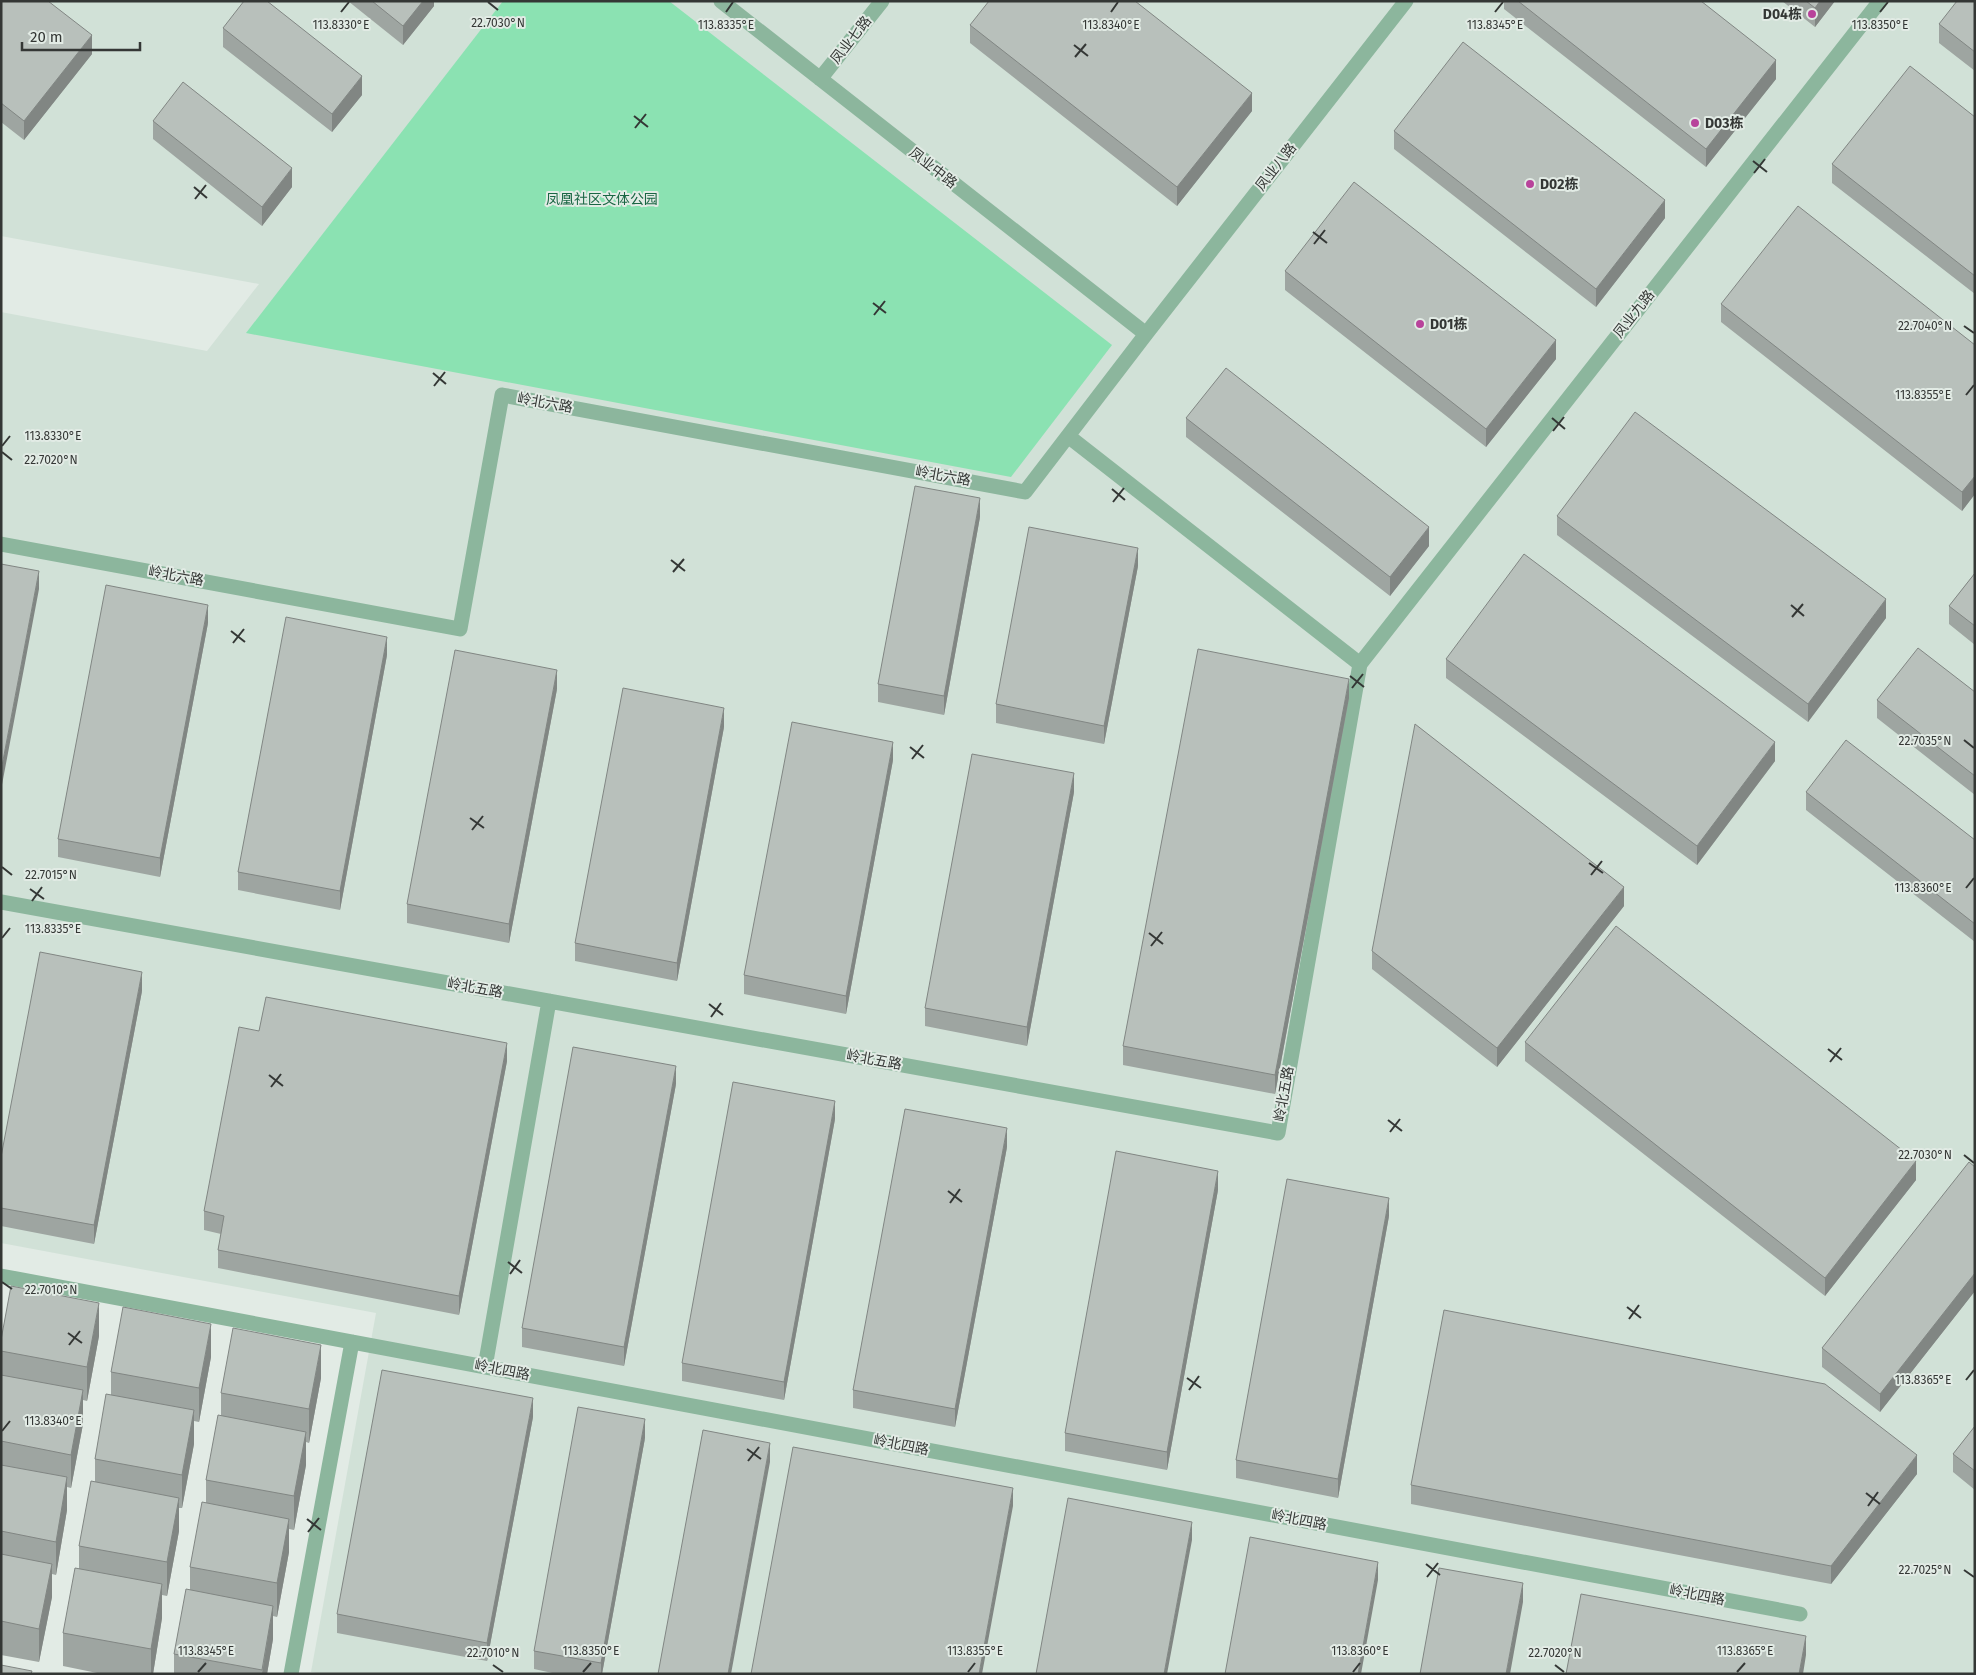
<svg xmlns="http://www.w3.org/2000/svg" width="1976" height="1675" viewBox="0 0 1976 1675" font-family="'Fira Sans','Noto Sans SC',sans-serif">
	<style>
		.built { fill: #d1e1d7 }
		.green { fill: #8be2b2 }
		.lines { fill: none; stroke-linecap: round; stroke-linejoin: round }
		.minor { stroke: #8cb69d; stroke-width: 15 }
		.wall { fill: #9ea5a1 }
		.shaded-wall { fill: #818683 }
		.building { fill: #b8c0bb; stroke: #818683 }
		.ticks { fill: none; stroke: #343735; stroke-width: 2 }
		.poi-dot { fill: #b8439b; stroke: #e2ebe5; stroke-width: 2 }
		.labels { text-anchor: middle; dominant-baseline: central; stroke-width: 4; stroke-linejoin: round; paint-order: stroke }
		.poi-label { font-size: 14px; font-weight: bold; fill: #343735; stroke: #e2ebe5; text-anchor: start }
		.street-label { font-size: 14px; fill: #343735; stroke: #e2ebe5 }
		.park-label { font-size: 14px; fill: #196643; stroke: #e2ebe5 }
		.ticks-label { font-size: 12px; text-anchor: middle; fill: #343735; stroke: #e2ebe5; stroke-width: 4; stroke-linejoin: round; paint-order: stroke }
	</style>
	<rect width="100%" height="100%" fill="#e2ebe5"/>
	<path class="built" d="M 1,1 L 1975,1 L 1975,1674 L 321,1674 L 311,1672 L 376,1313 L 1,1243 L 1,312 L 207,351 L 259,284 L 1,236 Z"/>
	<path class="green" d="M 503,1 L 669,1 L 1112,345 L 1011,477 L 246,333 Z"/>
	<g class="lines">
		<path class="minor" d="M 721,1 L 1146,334
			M 820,79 L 882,1
			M 1068,436 L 1360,664 L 1880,1
			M 1,544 L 460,629 L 502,395 L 1025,492 L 1146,334 L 1406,1
			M 1,902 L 1278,1133 L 1360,664
			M 1,1276 L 1800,1614
			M 485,1367 L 549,1001
			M 291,1674 L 352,1342"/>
	</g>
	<path class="wall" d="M 1,1 L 92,54 L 24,140 L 1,122 Z
		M 348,1 L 434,1 L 434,6 L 403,45 Z
		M 1504,1 L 1701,1 L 1776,79 L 1706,167 L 1504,9 Z
		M 1782,1 L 1835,1 L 1815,27 Z
		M 1975,1 L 1975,71 L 1939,43 L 1939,24 Z
		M 970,25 L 1252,111 L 1177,206 L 970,43 Z
		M 223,28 L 362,95 L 332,132 L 223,47 Z
		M 1975,117 L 1975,294 L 1832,183 L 1832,164 Z
		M 153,121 L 292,187 L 262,226 L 153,139 Z
		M 1394,131 L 1665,218 L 1596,307 L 1394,149 Z
		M 1285,271 L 1556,359 L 1486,447 L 1285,290 Z
		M 1721,304 L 1975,345 L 1975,494 L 1962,511 L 1721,322 Z
		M 1186,418 L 1429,546 L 1390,596 L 1186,437 Z
		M 1557,516 L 1886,618 L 1808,722 L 1557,535 Z
		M 980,517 L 944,715 L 878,702 L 878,684 Z
		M 1138,566 L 1104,744 L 996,723 L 996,704 Z
		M 1975,573 L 1975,645 L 1949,624 L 1949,606 Z
		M 208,623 L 160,877 L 58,857 L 58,839 Z
		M 387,655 L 340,910 L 238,890 L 238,872 Z
		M 1446,659 L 1775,761 L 1697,865 L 1446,678 Z
		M 557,689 L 509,943 L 407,923 L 407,904 Z
		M 1975,692 L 1975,795 L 1877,718 L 1877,700 Z
		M 1349,698 L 1275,1094 L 1123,1065 L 1123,1046 Z
		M 724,727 L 677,981 L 575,961 L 575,943 Z
		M 893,760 L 846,1014 L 744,994 L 744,975 Z
		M 1074,792 L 1027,1046 L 925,1026 L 925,1008 Z
		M 1806,792 L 1975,840 L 1975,942 L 1806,810 Z
		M 1624,906 L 1497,1067 L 1372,969 L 1372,951 Z
		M 142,991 L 94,1244 L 1,1226 L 1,1157 Z
		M 259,1031 L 507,1061 L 459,1315 L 218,1268 L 218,1250 L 221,1234 L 204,1230 L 204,1211 Z
		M 1525,1042 L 1916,1180 L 1825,1296 L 1525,1061 Z
		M 676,1084 L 624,1366 L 522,1347 L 522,1328 Z
		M 835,1119 L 784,1400 L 682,1381 L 682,1363 Z
		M 1007,1147 L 955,1427 L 853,1408 L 853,1390 Z
		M 1975,1167 L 1975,1291 L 1880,1412 L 1822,1367 L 1822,1348 Z
		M 1218,1190 L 1167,1470 L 1065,1451 L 1065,1433 Z
		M 1389,1216 L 1338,1498 L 1236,1478 L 1236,1460 Z
		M 99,1336 L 87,1401 L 83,1400 L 83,1424 L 71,1488 L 67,1487 L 67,1510 L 56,1575 L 52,1574 L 52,1597 L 39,1662 L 1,1655 L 1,1340 Z
		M 211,1357 L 199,1422 L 194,1421 L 194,1444 L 182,1508 L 179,1508 L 179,1531 L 167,1596 L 162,1595 L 162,1618 L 153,1674 L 102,1674 L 63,1666 L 63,1633 L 79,1569 L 79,1546 L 95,1482 L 95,1459 L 111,1395 L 111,1372 Z
		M 321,1378 L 309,1443 L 306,1442 L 306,1465 L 294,1530 L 289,1529 L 289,1552 L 277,1617 L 273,1616 L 273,1639 L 267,1674 L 174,1674 L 174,1654 L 190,1590 L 190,1567 L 206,1502 L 206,1480 L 221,1416 L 221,1393 Z
		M 533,1417 L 487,1661 L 337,1633 L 337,1614 Z
		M 1975,1426 L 1975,1490 L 1953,1472 L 1953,1454 Z
		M 645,1438 L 602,1674 L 557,1674 L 534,1669 L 534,1651 Z
		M 1917,1474 L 1831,1584 L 1411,1504 L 1411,1485 Z"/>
	<path class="shaded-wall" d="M 423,1 L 434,1 L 434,6 L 403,45 L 403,26 Z
		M 1820,1 L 1835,1 L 1815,27 L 1815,8 Z
		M 92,35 L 92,54 L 24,140 L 24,121 Z
		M 1776,60 L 1776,79 L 1706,167 L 1706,149 Z
		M 362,76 L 362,95 L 332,132 L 332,114 Z
		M 1252,93 L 1252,111 L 1177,206 L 1177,187 Z
		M 292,168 L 292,187 L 262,226 L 262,207 Z
		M 1665,200 L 1665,218 L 1596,307 L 1596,289 Z
		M 1556,340 L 1556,359 L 1486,447 L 1486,429 Z
		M 1975,476 L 1975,494 L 1962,511 L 1962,492 Z
		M 980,498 L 980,517 L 944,715 L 944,696 Z
		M 1429,527 L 1429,546 L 1390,596 L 1390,577 Z
		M 1138,548 L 1138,566 L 1104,744 L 1104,726 Z
		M 39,571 L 39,589 L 1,790 L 1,771 Z
		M 1886,599 L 1886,618 L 1808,722 L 1808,704 Z
		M 208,605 L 208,623 L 160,877 L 160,858 Z
		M 387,637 L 387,655 L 340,910 L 340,891 Z
		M 557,670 L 557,689 L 509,943 L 509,924 Z
		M 1349,679 L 1349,698 L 1275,1094 L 1275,1075 Z
		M 724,708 L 724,727 L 677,981 L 677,963 Z
		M 893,742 L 893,760 L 846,1014 L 846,996 Z
		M 1775,742 L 1775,761 L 1697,865 L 1697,846 Z
		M 1074,773 L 1074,792 L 1027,1046 L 1027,1027 Z
		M 1624,887 L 1624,906 L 1497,1067 L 1497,1048 Z
		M 142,972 L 142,991 L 94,1244 L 94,1225 Z
		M 507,1043 L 507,1061 L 459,1315 L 459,1296 Z
		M 676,1066 L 676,1084 L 624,1366 L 624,1347 Z
		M 835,1101 L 835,1119 L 784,1400 L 784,1382 Z
		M 1007,1128 L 1007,1147 L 955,1427 L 955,1409 Z
		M 1916,1161 L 1916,1180 L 1825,1296 L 1825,1278 Z
		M 1218,1171 L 1218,1190 L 1167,1470 L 1167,1452 Z
		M 1389,1198 L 1389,1216 L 1338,1498 L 1338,1479 Z
		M 1975,1273 L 1975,1291 L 1880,1412 L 1880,1394 Z
		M 99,1303 L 99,1336 L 87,1401 L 87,1367 Z
		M 211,1324 L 211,1357 L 199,1422 L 199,1388 Z
		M 321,1345 L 321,1378 L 309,1443 L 309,1409 Z
		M 83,1390 L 83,1424 L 71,1488 L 71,1455 Z
		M 533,1398 L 533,1417 L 487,1661 L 487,1643 Z
		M 194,1410 L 194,1444 L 182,1508 L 182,1475 Z
		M 645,1419 L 645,1438 L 602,1674 L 601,1674 L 601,1663 Z
		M 306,1432 L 306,1465 L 294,1530 L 294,1496 Z
		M 770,1443 L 770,1462 L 731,1674 L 728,1674 Z
		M 1917,1455 L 1917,1474 L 1831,1584 L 1831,1566 Z
		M 67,1477 L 67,1510 L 56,1575 L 56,1542 Z
		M 1013,1488 L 1013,1506 L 982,1674 L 979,1674 Z
		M 179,1498 L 179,1531 L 167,1596 L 167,1562 Z
		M 289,1519 L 289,1552 L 277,1617 L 277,1583 Z
		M 1192,1522 L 1192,1540 L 1167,1674 L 1164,1674 Z
		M 1378,1562 L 1378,1580 L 1361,1674 L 1358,1674 Z
		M 52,1564 L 52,1597 L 39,1662 L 39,1629 Z
		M 1523,1583 L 1523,1602 L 1510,1674 L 1506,1674 Z
		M 162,1584 L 162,1618 L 153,1674 L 151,1674 L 151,1649 Z
		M 273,1606 L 273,1639 L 267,1674 L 262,1674 Z
		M 1806,1636 L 1806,1655 L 1803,1674 L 1799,1674 Z"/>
	<path class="building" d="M 1,1 L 48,1 L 92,35 L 24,121 L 1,103 Z
		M 244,1 L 267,1 L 362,76 L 332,114 L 223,28 Z
		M 372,1 L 423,1 L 403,26 Z
		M 989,1 L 1135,1 L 1252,93 L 1177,187 L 970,25 Z
		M 1518,1 L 1701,1 L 1776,60 L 1706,149 Z
		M 1806,1 L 1820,1 L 1815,8 Z
		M 1957,1 L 1975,1 L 1975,52 L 1939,24 Z
		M 1463,42 L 1665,200 L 1596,289 L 1394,131 Z
		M 1910,66 L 1975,117 L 1975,276 L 1832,164 Z
		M 183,82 L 292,168 L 262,207 L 153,121 Z
		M 1354,182 L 1556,340 L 1486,429 L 1285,271 Z
		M 1798,206 L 1975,345 L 1975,476 L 1962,492 L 1721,304 Z
		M 1226,368 L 1429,527 L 1390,577 L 1186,418 Z
		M 1635,412 L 1886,599 L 1808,704 L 1557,516 Z
		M 915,486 L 980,498 L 944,696 L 878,684 Z
		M 1029,527 L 1138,548 L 1104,726 L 996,704 Z
		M 1524,554 L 1775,742 L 1697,846 L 1446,659 Z
		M 1,564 L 39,571 L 1,771 Z
		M 1975,573 L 1975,626 L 1949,606 Z
		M 106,585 L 208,605 L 160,858 L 58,839 Z
		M 286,617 L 387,637 L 340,891 L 238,872 Z
		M 1918,648 L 1975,692 L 1975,776 L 1877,700 Z
		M 1198,649 L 1349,679 L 1275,1075 L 1123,1046 Z
		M 455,650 L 557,670 L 509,924 L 407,904 Z
		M 623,688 L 724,708 L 677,963 L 575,943 Z
		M 792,722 L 893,742 L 846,996 L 744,975 Z
		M 1415,724 L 1624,887 L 1497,1048 L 1372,951 Z
		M 1846,740 L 1975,840 L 1975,924 L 1806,792 Z
		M 972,754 L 1074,773 L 1027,1027 L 925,1008 Z
		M 1616,926 L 1916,1161 L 1825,1278 L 1525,1042 Z
		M 40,952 L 142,972 L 94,1225 L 1,1208 L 1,1157 Z
		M 266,997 L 507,1043 L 459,1296 L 218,1250 L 224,1216 L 204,1211 L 239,1027 L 259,1031 Z
		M 573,1047 L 676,1066 L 624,1347 L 522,1328 Z
		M 733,1082 L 835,1101 L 784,1382 L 682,1363 Z
		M 905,1109 L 1007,1128 L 955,1409 L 853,1390 Z
		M 1116,1151 L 1218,1171 L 1167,1452 L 1065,1433 Z
		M 1969,1162 L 1975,1167 L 1975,1273 L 1880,1394 L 1822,1348 Z
		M 1287,1179 L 1389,1198 L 1338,1479 L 1236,1460 Z
		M 11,1286 L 99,1303 L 87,1367 L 1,1351 L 1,1340 Z
		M 123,1307 L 211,1324 L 199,1388 L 111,1372 Z
		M 1444,1310 L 1825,1384 L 1917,1455 L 1831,1566 L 1411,1485 Z
		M 233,1328 L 321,1345 L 309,1409 L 221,1393 Z
		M 382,1370 L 533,1398 L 487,1643 L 337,1614 Z
		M 1,1375 L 83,1390 L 71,1455 L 1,1441 Z
		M 106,1394 L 194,1410 L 182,1475 L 95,1459 Z
		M 578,1407 L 645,1419 L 601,1663 L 534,1651 Z
		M 218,1415 L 306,1432 L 294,1496 L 206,1480 Z
		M 1975,1426 L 1975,1471 L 1953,1454 Z
		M 703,1430 L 770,1443 L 728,1674 L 658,1674 Z
		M 793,1447 L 1013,1488 L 979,1674 L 751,1674 Z
		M 1,1465 L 67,1477 L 56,1542 L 1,1531 Z
		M 91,1481 L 179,1498 L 167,1562 L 79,1546 Z
		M 1068,1498 L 1192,1522 L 1164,1674 L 1036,1674 Z
		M 202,1502 L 289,1519 L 277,1583 L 190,1567 Z
		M 1250,1537 L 1378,1562 L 1358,1674 L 1225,1674 Z
		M 1,1554 L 52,1564 L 39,1629 L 1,1621 Z
		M 75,1568 L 162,1584 L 151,1649 L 63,1633 Z
		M 1439,1568 L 1523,1583 L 1506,1674 L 1420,1674 Z
		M 186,1589 L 273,1606 L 262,1670 L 174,1654 Z
		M 1581,1594 L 1806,1636 L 1799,1674 L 1566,1674 Z
		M 1,1665 L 32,1671 L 31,1674 L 1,1674 Z"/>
	<path class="ticks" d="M 488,2 L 498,10M 341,12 L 349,2M 726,12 L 733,2M 1111,12 L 1118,2M 1495,12 L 1503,2M 1880,12 L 1888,2M 1074,45 L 1088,56M 1075,57 L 1086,44M 634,116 L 648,127M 635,128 L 646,114M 1753,161 L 1767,172M 1754,173 L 1765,159M 194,187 L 207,198M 195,199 L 206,185M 1313,232 L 1327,243M 1314,244 L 1325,230M 873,303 L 886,313M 874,315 L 885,301M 1964,326 L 1974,333M 433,373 L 446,384M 434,386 L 445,372M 1966,395 L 1974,385M 1552,418 L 1565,429M 1553,431 L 1564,417M 2,446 L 10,436M 2,452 L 12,460M 1112,489 L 1125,500M 1113,502 L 1124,488M 671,560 L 685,571M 673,572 L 684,559M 1791,605 L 1804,616M 1792,617 L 1803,604M 231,631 L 245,642M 233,643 L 244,629M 1350,676 L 1364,687M 1352,688 L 1363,674M 1964,740 L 1974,748M 910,747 L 924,758M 912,759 L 923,745M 470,818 L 484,828M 472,830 L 483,816M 1589,863 L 1603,873M 2,867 L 12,875M 1591,875 L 1602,861M 1966,888 L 1974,878M 30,889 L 44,899M 32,901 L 42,887M 1149,933 L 1163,944M 2,938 L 10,928M 1151,946 L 1162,932M 709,1004 L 723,1015M 711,1017 L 721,1003M 1828,1049 L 1842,1060M 1830,1062 L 1841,1048M 269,1075 L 283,1086M 271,1087 L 281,1074M 1388,1120 L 1402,1131M 1390,1132 L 1400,1119M 1964,1155 L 1974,1163M 948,1191 L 962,1202M 950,1203 L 960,1189M 508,1262 L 522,1273M 510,1274 L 520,1260M 2,1282 L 12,1289M 1627,1307 L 1641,1318M 1629,1319 L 1639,1305M 68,1333 L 82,1343M 69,1345 L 80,1331M 1187,1378 L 1201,1388M 1966,1380 L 1974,1370M 1189,1390 L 1199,1376M 2,1431 L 10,1421M 747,1449 L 761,1459M 748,1461 L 759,1447M 1866,1493 L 1880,1504M 1868,1506 L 1878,1492M 307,1519 L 321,1530M 308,1532 L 319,1518M 1426,1564 L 1440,1575M 1964,1570 L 1974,1577M 1427,1577 L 1438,1563M 493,1665 L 503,1672M 1555,1665 L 1564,1672M 198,1672 L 206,1663M 583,1672 L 591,1663M 968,1672 L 975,1663M 1353,1672 L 1360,1663M 1737,1672 L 1745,1663"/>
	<g class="poi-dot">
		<circle cx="1812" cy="14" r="5"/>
		<circle cx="1695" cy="123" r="5"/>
		<circle cx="1530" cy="184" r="5"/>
		<circle cx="1420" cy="324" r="5"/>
	</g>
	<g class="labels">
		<g class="poi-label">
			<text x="1802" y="14" text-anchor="end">D04栋</text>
			<text x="1705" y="123">D03栋</text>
			<text x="1540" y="184">D02栋</text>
			<text x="1430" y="324">D01栋</text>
		</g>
		<g class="street-label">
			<text transform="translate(851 40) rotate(-52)">凤业七路</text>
			<text transform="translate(1276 167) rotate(-52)">凤业八路</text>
			<text transform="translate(933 168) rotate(38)">凤业中路</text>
			<text transform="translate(1634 314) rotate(-52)">凤业九路</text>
			<text transform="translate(545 403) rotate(10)">岭北六路</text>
			<text transform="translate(943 476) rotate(10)">岭北六路</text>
			<text transform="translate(176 576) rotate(10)">岭北六路</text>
			<text transform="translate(475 988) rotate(10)">岭北五路</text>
			<text transform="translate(874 1060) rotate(10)">岭北五路</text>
			<text transform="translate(1284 1094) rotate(-80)">岭北五路</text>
			<text transform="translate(502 1370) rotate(11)">岭北四路</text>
			<text transform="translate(901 1445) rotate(11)">岭北四路</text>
			<text transform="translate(1299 1520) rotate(11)">岭北四路</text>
			<text transform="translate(1697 1595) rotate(11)">岭北四路</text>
		</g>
		<g class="park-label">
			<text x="602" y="199">凤凰社区文体公园</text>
		</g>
	</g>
	<g class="ticks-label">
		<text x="498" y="27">22.7030°N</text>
		<text x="341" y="29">113.8330°E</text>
		<text x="726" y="29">113.8335°E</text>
		<text x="1111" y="29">113.8340°E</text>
		<text x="1495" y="29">113.8345°E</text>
		<text x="1880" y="29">113.8350°E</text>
		<text x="1925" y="330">22.7040°N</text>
		<text x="1923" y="399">113.8355°E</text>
		<text x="53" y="440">113.8330°E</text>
		<text x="51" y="464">22.7020°N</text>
		<text x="1925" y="745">22.7035°N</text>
		<text x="51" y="879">22.7015°N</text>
		<text x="1923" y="892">113.8360°E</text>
		<text x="53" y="933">113.8335°E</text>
		<text x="1925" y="1159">22.7030°N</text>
		<text x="51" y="1294">22.7010°N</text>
		<text x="1923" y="1384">113.8365°E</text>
		<text x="53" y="1425">113.8340°E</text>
		<text x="1925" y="1574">22.7025°N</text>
		<text x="206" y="1655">113.8345°E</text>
		<text x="591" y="1655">113.8350°E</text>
		<text x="975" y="1655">113.8355°E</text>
		<text x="1360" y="1655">113.8360°E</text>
		<text x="1745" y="1655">113.8365°E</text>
		<text x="493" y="1657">22.7010°N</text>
		<text x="1555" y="1657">22.7020°N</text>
	</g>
	<rect width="1976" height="1675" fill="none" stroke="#343735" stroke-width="5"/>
	<path d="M22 42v8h118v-8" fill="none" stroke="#343735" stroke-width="2.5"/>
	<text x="30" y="42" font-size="15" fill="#343735" stroke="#e2ebe5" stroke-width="4" paint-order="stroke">20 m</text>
</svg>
